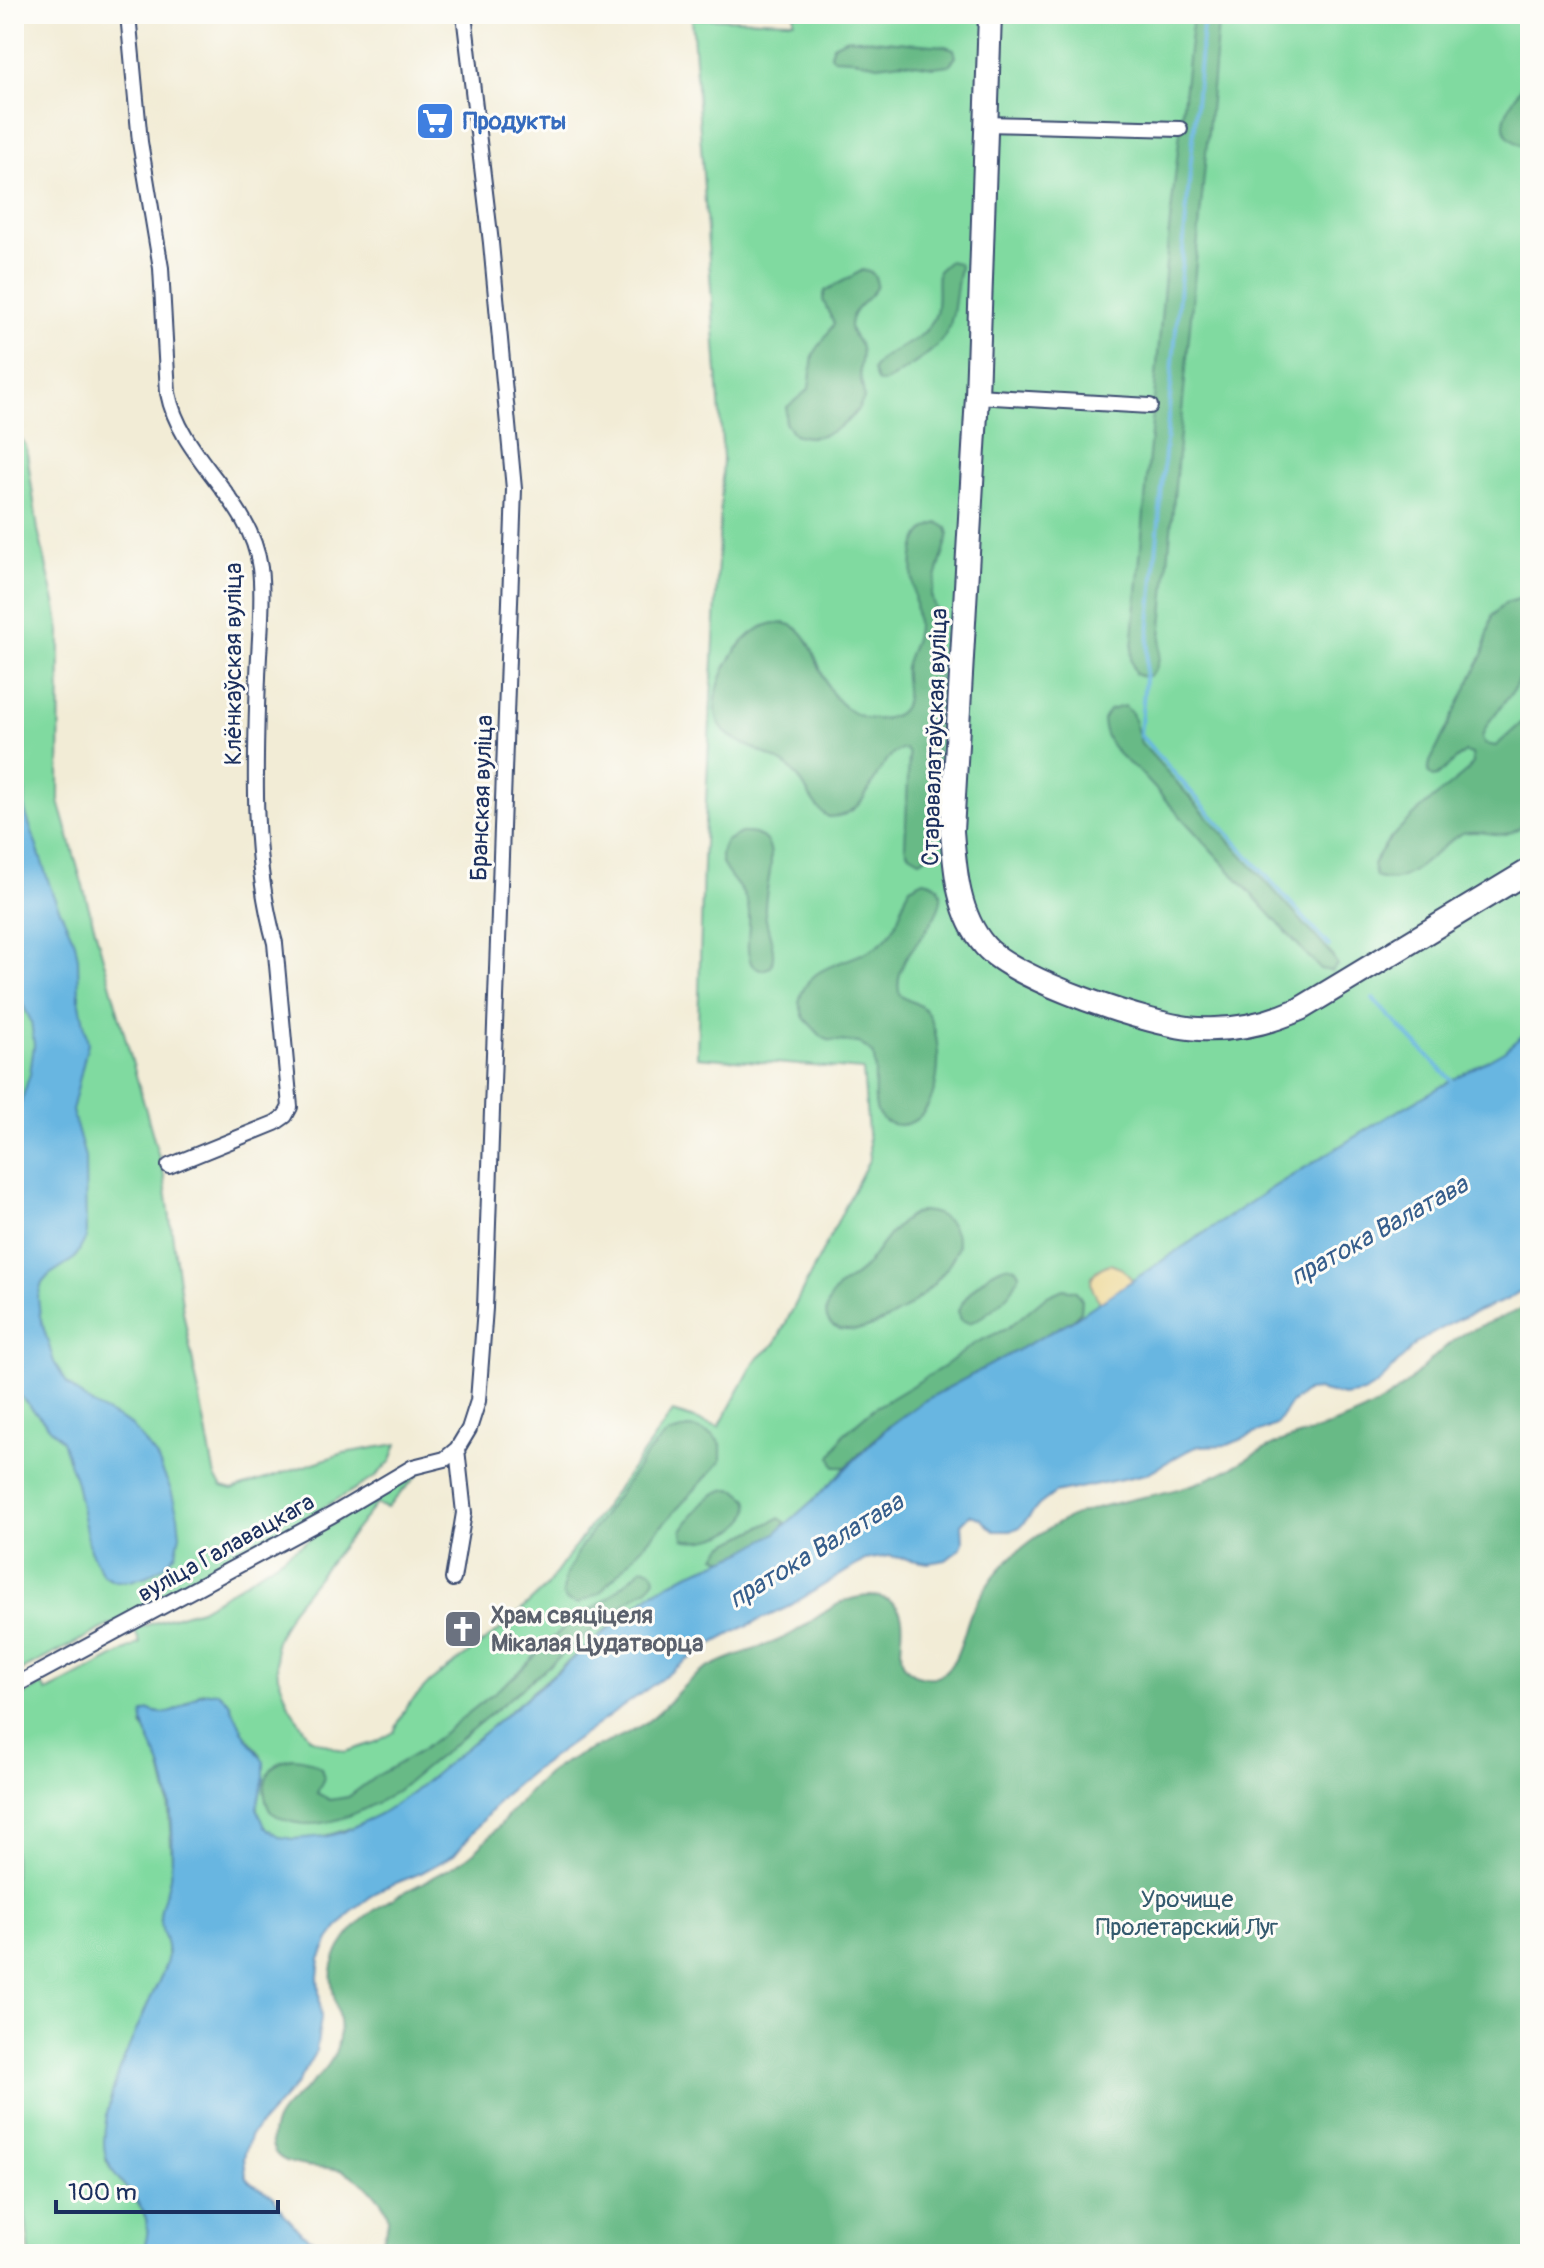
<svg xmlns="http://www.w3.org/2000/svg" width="1544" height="2268" viewBox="0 0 1544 2268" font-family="Pangolin,sans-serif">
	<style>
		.green { fill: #80daa0; stroke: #4e847f; stroke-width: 2 }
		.forest { fill: #68ba86; stroke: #427472; stroke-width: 2 }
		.sand { fill: #eeda9e; stroke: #84847e; stroke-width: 2 }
		.water { fill: #67b6e1; stroke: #4172a0; stroke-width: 2 }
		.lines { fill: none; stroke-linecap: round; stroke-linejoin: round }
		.stream { stroke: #67b6e1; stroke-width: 4 }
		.street-casing { stroke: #3b4b70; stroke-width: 18 }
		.secondary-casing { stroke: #3b4b70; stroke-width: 26 }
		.street { stroke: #fff; stroke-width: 14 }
		.secondary { stroke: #fff; stroke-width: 22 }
		.labels { text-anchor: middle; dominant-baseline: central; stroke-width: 6; stroke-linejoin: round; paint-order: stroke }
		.shop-label { font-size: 24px; font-weight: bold; fill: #366cbe; stroke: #fdfcf7; text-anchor: start }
		.street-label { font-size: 24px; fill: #1b2f5e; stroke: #fdfcf7 }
		.worship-label { font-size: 24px; font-weight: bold; fill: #5b616d; stroke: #fdfcf7; text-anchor: start }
		.park-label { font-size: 24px; fill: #345a6e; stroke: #fdfcf7 }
		.water-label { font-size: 26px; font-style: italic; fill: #365e8c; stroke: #fdfcf7 }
	</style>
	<rect width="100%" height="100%" fill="#fdfcf7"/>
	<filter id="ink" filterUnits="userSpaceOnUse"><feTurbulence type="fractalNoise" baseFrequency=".0125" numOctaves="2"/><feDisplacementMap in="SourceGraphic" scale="16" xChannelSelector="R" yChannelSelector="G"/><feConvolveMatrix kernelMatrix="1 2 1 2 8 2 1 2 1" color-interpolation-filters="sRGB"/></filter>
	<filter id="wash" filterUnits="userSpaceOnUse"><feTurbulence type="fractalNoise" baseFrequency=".006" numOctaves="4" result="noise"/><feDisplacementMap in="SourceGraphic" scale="32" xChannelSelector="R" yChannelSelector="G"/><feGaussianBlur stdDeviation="1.8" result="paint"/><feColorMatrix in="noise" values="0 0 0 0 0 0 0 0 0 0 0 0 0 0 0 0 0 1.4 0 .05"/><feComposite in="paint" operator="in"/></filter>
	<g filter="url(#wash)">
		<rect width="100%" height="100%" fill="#f2ecd6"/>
		<path class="green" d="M 794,14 L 1530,14 L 1530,1029 L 1504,1051 L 1387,1117 L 1272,1188 L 1101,1303 L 860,1453 L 820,1494 L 776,1533 L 743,1552 L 686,1575 L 652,1593 C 591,1640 533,1692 474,1741 C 444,1767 413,1796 378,1815 C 353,1829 286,1856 264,1826 C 252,1810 260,1775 261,1755 L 243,1732 L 229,1702 L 203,1692 C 185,1701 174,1722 152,1711 L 142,1725 L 158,1755 L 168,1798 L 172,1860 L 170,1880 L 160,1919 L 167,1938 L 167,1962 L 111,2098 L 106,2160 C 123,2193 164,2213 141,2254 L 30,2254 L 14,2117 L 14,1700 L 42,1685 L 47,1692 L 140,1643 L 134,1629 L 200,1609 L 228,1593 L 364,1503 L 423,1469 L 387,1508 L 376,1504 L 291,1610 L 275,1643 L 278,1676 L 290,1707 L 310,1738 L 345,1752 L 376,1742 L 394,1732 L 406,1707 L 430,1682 L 502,1628 L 546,1587 L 673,1412 L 719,1427 L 755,1361 L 775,1344 L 870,1158 L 863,1070 L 697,1057 L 703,863 L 723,458 L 692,18 L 794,21 Z
			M 14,429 L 26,446 L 38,530 L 56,606 L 60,632 L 59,801 L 164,1175 L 183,1311 L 215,1477 L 222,1487 L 232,1490 L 344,1453 L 397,1444 L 391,1461 L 375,1477 L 229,1564 L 14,1674 Z"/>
		<path class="forest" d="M 1193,14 L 1219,14 L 1159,659 C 1156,673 1149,681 1135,674 L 1131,660 L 1168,240 Z
			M 847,38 L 945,46 L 954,49 L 956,57 L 949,65 L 933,67 L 902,62 L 878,65 L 852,59 L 833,58 L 830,54 L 833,45 Z
			M 1530,67 L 1530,148 C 1475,133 1523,96 1530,67 Z
			M 949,261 L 958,263 L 960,267 C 950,320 960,335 909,367 C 899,373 893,380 882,383 L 877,381 L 873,370 C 884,346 921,349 935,316 C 940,302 936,286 938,271 Z
			M 863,270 C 872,270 876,276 877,285 C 872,299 855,304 851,320 C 847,333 857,337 861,348 C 863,355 861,361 860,367 C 859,378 864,388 864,399 C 852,424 821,445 794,434 L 785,423 L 787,407 L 809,389 L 813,355 L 834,324 L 823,300 L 825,291 Z
			M 939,523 L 947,528 L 949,534 L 931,595 L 938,619 L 932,654 L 940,677 L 936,724 L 938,833 L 934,852 L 920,860 L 908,853 L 905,847 L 909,754 L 905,749 C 871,754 876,817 829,817 C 809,806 806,780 787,766 C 772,754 734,743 724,731 C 695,699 747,607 791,625 C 821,638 815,691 852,712 C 863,718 875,721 887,718 C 895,716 903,711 905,703 C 909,693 903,679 905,667 C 908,653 917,641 917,626 C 917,600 897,532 939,523 Z
			M 1522,598 L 1530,602 C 1530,633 1529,665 1512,692 C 1503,707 1484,722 1482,739 L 1485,744 L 1496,746 L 1530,715 L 1530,820 C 1497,847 1495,827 1462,833 C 1437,846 1408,891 1376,877 L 1373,865 C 1390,828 1437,797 1467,771 L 1473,763 L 1472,754 L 1465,752 L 1437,776 L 1433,777 L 1428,772 L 1430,762 L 1483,655 L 1492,616 L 1505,603 Z
			M 1124,706 L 1132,713 L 1141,743 L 1332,955 L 1337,965 L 1332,971 L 1320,969 L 1139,771 C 1121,759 1104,743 1103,720 L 1109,710 Z
			M 741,833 C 791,830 763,884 765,912 C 766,930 778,949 771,967 L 762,970 L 752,965 C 742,944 754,923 747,902 C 740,880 709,867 726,841 Z
			M 924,880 C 968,888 915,943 906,958 C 900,970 896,983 900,995 C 908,1002 919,1002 926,1011 C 946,1037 944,1124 899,1125 C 891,1125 883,1121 878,1114 C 871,1101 878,1070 873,1053 L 859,1043 L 828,1040 L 822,1037 L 804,1018 L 799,1002 C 808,959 854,966 882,942 C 900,926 900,907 910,887 Z
			M 922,1211 C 945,1213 955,1224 958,1246 C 946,1280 908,1312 875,1325 C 853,1335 814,1333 830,1299 C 838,1283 855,1279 866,1266 C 882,1245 896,1219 922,1211 Z
			M 1006,1266 L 1016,1268 L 1019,1273 C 1017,1292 986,1317 969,1323 L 961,1320 L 958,1311 C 965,1295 988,1270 1006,1266 Z
			M 1063,1289 L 1076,1291 L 1082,1300 L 1081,1311 L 1071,1321 L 922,1402 L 886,1428 L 846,1467 L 835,1467 L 831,1457 L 843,1435 L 873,1409 L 943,1367 L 975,1343 L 1008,1328 L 1045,1297 Z
			M 1530,1304 L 1530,2254 L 377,2254 C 381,2243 389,2229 388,2217 C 387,2208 381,2200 374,2193 C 365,2184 355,2176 343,2171 C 318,2163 262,2174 273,2129 C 280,2099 327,2083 337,2047 C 349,2005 312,1983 347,1937 C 377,1896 427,1886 466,1858 C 497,1835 517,1800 546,1775 C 577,1750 617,1743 648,1721 C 667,1708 678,1688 697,1675 C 726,1654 762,1651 793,1633 C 816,1620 834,1601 860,1597 C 870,1595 880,1596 888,1600 C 921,1617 883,1660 915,1674 C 919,1676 929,1678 934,1677 C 960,1670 962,1633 971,1613 C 977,1602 984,1590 991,1580 C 1006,1559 1027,1543 1048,1529 C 1098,1497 1159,1501 1212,1477 C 1236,1467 1256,1451 1281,1442 C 1319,1429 1362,1418 1395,1393 C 1419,1376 1435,1351 1460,1336 C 1482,1323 1508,1317 1530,1304 Z
			M 688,1428 C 702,1429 712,1433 721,1444 L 721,1461 L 600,1593 L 577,1604 L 566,1600 L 563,1594 L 565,1577 L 582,1545 L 650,1450 L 668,1434 Z
			M 729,1489 L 737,1490 L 748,1499 C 759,1529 705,1546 683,1539 L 682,1530 C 693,1514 709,1491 729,1489 Z
			M 779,1518 L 785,1522 C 777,1542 742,1552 724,1560 L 716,1556 L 723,1546 Z
			M 642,1568 C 650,1568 654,1571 655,1579 L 648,1588 L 625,1603 L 396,1792 C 361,1813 308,1841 270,1811 C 251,1774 285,1741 321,1768 L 324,1778 L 317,1793 L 330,1800 L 348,1797 L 375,1777 L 422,1750 L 515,1676 L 562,1629 L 610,1597 Z"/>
		<path class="sand" d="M 1110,1264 L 1123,1269 L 1134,1282 L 1101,1303 C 1087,1285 1086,1272 1110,1264 Z"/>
		<path class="water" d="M 14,655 L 23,687 L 25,811 L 53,895 L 75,942 L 78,958 L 79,999 L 88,1043 L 72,1111 L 85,1157 L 86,1238 L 75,1258 L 49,1275 L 42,1283 L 38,1297 L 40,1316 L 54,1362 L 67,1383 L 83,1398 L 98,1408 L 131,1425 L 156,1456 L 171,1490 L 178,1516 L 180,1535 L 176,1553 L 164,1566 L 147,1576 L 130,1581 L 115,1581 L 103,1575 L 90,1550 L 76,1483 L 62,1441 L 14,1389 L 14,1124 L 30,1074 L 34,1045 L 31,1021 L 14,987 Z
			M 1530,1029 L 1530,1285 L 1506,1300 L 1457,1320 L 1418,1342 L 1377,1385 L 1363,1393 L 1343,1396 L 1318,1390 L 1307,1391 L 1291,1403 L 1276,1425 L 1228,1445 L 1199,1446 L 1189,1450 L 1146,1474 L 1055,1493 L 1039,1505 L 1020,1527 L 1011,1531 L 994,1531 L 980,1518 L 970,1515 L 962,1523 L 963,1543 L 960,1549 L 946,1560 L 928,1563 L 889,1556 L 865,1560 L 786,1608 L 740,1629 L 703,1649 L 530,1773 L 504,1795 L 454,1855 L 421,1873 L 381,1889 L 353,1910 L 341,1924 L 329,1940 L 320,1959 L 318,1977 L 321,2018 L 316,2051 L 297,2084 L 250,2136 L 244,2157 L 246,2176 L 251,2183 L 273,2196 L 285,2215 L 301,2232 L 336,2254 L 141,2254 C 168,2200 103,2188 104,2142 C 105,2094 129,2047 148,2004 C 154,1990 164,1974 167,1960 C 170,1944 161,1933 160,1918 C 160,1904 168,1891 170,1877 C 175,1843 172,1801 162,1769 C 158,1754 139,1726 143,1713 L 149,1710 C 184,1724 186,1688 218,1692 L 229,1702 L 243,1732 L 264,1762 L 264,1777 L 257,1808 L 265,1827 L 281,1837 L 293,1839 L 327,1836 L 343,1832 L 380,1814 L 412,1793 L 652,1593 L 686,1575 L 743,1552 L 776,1533 L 820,1494 L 887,1428 L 922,1402 L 1071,1321 L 1272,1188 L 1387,1117 L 1504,1051 Z"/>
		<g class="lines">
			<path class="stream" d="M 1204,14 L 1140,735 L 1329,946
				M 1373,999 L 1455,1084"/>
		</g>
	</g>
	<g filter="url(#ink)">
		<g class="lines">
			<defs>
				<path id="street" d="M 128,14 L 140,142 L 161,268 L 168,393 C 181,460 251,498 260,568 C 264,600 259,644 258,677 C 255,765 251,857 275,943 L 290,1107 L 285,1116 L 275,1123 L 169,1166
					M 985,124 L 1180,129
					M 977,396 L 1150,406
					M 453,1579 L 464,1513 L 457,1449 L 469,1429 L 478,1401 L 485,1308 L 514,489 L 491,243 L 464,14
					M 14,1686 L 332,1515 L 413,1467 L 445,1459 L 457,1449"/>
				<path id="secondary" d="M 990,14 L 977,396 L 952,831 C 955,871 958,915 985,946 C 1015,980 1153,1027 1199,1029 C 1235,1031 1267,1024 1300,1009 L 1530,870"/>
			</defs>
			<use href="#street" class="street-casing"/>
			<use href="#secondary" class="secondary-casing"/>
			<use href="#street" class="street"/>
			<use href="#secondary" class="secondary"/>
		</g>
	</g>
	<defs>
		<symbol id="supermarket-square" viewBox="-11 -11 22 22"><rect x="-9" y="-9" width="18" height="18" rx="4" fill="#3f7fe0" stroke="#fdfcf7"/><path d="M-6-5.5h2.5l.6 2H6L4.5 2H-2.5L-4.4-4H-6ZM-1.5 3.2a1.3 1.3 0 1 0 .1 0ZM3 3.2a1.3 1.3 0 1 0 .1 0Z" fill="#fff"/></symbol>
		<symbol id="church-square" viewBox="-11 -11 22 22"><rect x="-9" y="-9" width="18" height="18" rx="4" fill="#6b7280" stroke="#fdfcf7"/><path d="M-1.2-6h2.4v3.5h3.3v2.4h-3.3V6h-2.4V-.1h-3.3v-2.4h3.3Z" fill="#fff"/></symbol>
	</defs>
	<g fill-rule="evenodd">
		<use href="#supermarket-square" x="413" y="99" width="44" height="44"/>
		<use href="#church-square" x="441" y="1607" width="44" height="44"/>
	</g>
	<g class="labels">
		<g class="shop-label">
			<text x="463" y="121">Продукты</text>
		</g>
		<g class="street-label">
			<text transform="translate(233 664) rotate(-90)">Клёнкаўская вуліца</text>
			<text transform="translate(935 737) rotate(-88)">Старавалатаўская вуліца</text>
			<text transform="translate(482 798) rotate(-88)">Бранская вуліца</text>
			<text transform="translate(226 1548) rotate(-29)">вуліца Галавацкага</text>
		</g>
		<g class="worship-label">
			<text x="491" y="1615">Храм свяціцеля<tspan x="491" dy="28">Мікалая Цудатворца</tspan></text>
		</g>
		<g class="park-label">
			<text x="1187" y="1899">Урочище<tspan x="1187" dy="28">Пролетарский Луг</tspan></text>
		</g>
		<g class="water-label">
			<text transform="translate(1379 1231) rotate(-29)">пратока Валатава</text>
			<text transform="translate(816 1551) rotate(-31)">пратока Валатава</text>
		</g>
	</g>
	<rect width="1544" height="2268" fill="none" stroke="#fdfcf7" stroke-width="48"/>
	<path d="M56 2200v12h222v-12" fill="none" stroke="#1b2f5e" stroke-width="4"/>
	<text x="68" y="2200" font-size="24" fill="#1b2f5e" stroke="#fdfcf7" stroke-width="6" paint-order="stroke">100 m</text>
</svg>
